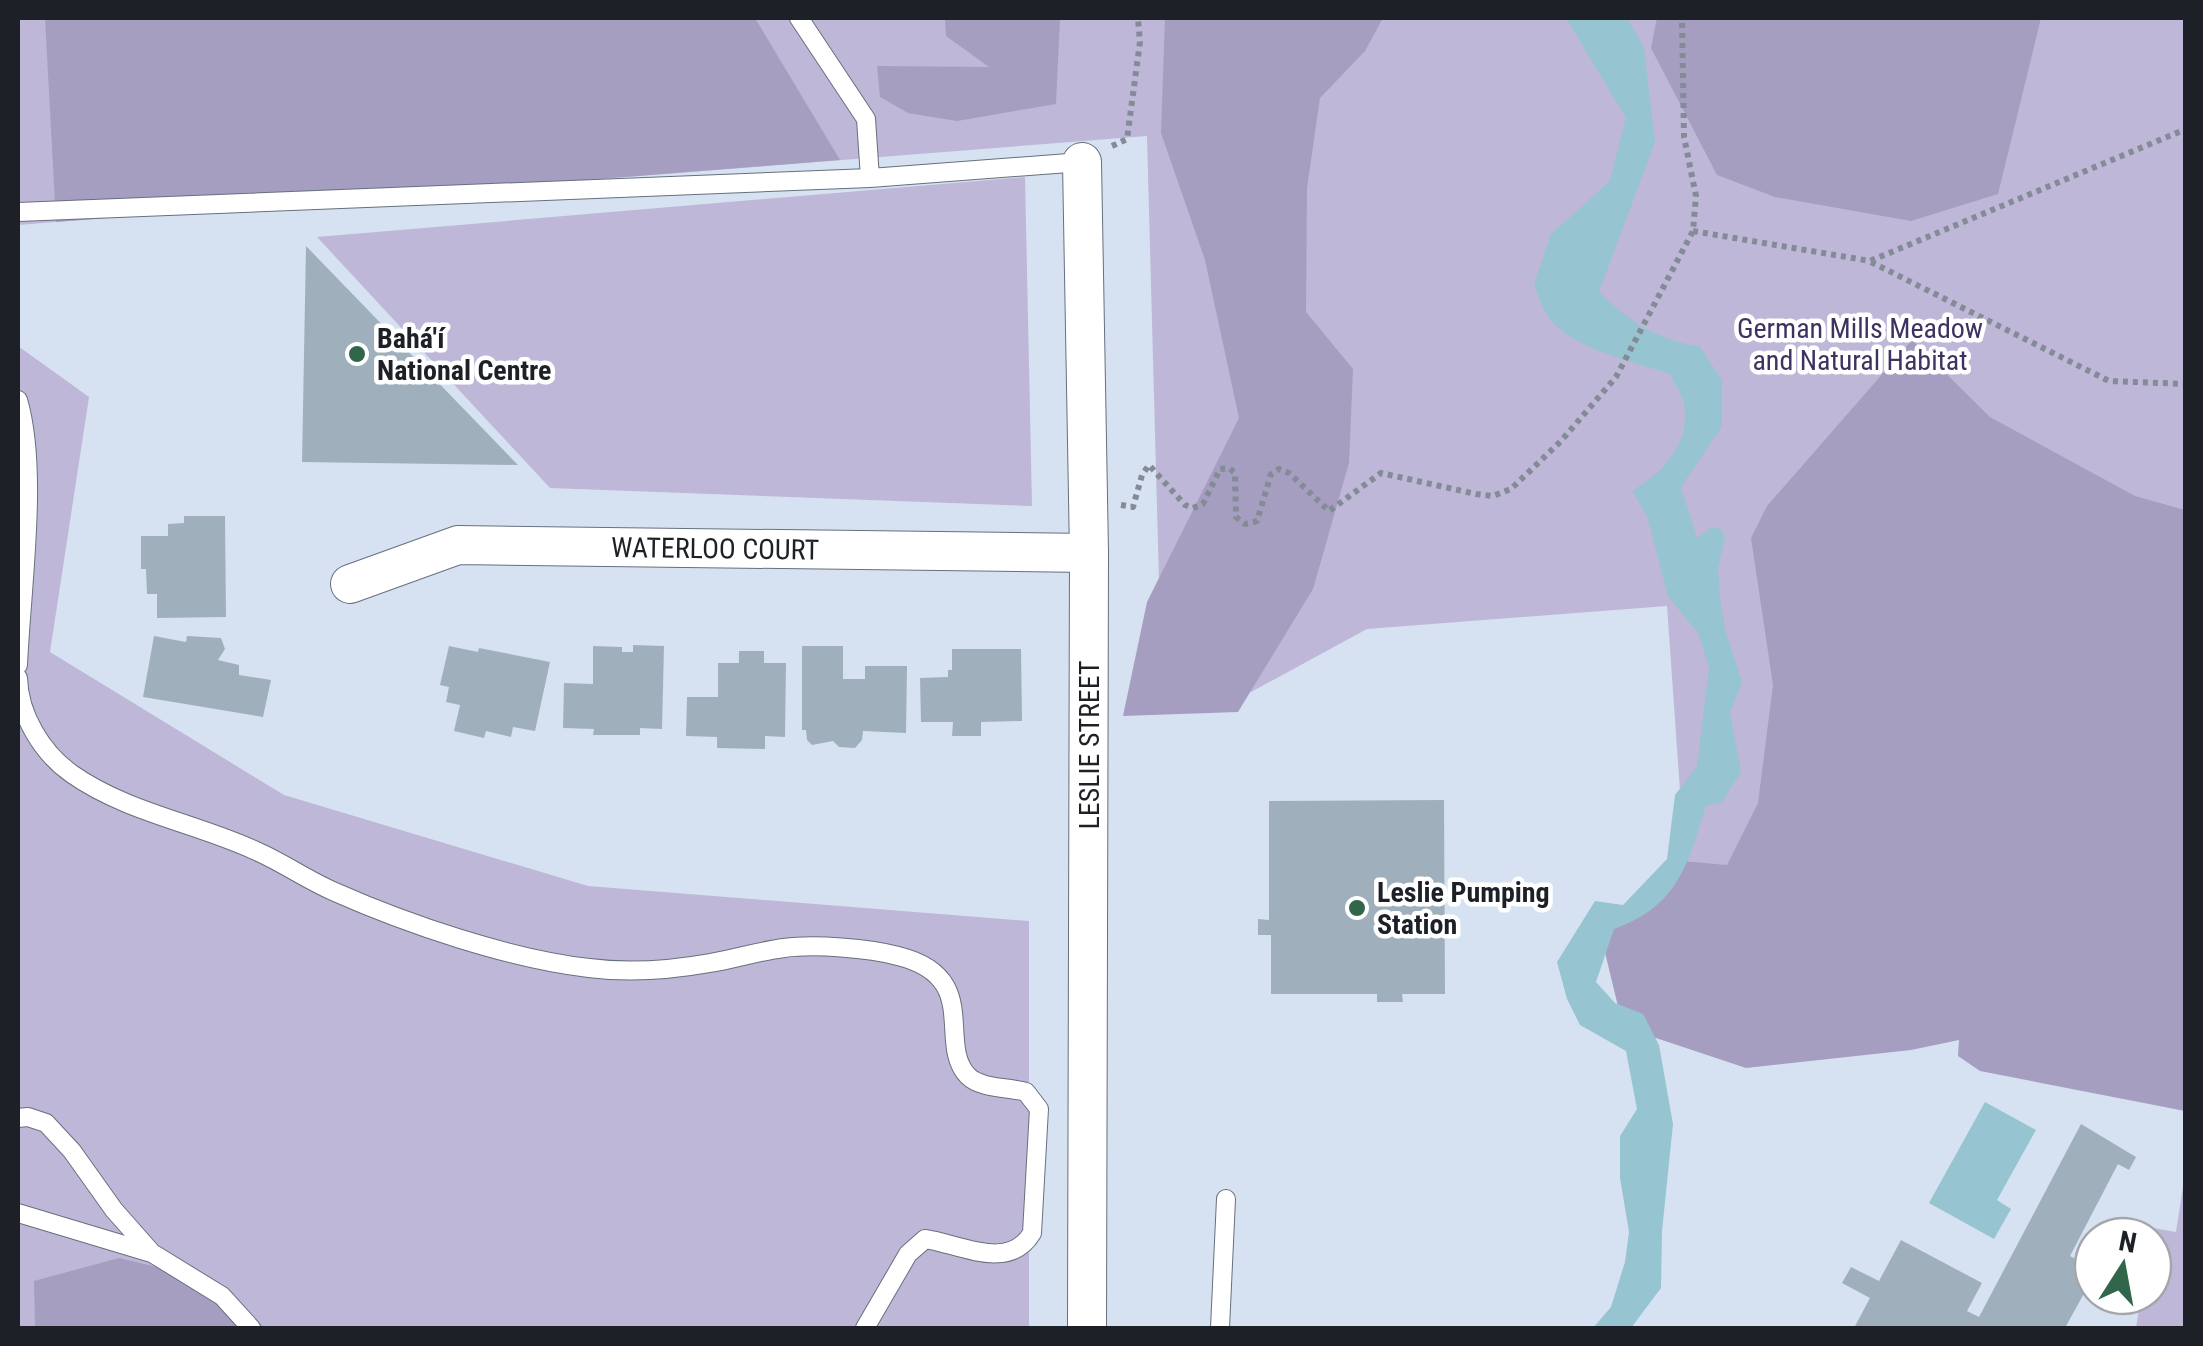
<svg xmlns="http://www.w3.org/2000/svg" width="2203" height="1346" viewBox="0 0 2203 1346" font-family="'Roboto Condensed',sans-serif">
	<style>
		.green { fill: #beb7d8 }
		.forest { fill: #a69ec1 }
		.water { fill: #97c4d1 }
		.building { fill: #9fb0bc }
		.lines { fill: none; stroke-linecap: round; stroke-linejoin: round }
		.service-casing { stroke: #66707e; stroke-width: 20 }
		.minor-casing { stroke: #66707e; stroke-width: 40 }
		.path { stroke: #828b96; stroke-width: 6; stroke-dasharray: 5 5; stroke-linecap: butt }
		.service { stroke: #fff; stroke-width: 18 }
		.minor { stroke: #fff; stroke-width: 38 }
		.poi-dot { fill: #31664b; stroke: #fff; stroke-width: 4 }
		.labels { text-anchor: middle; dominant-baseline: central; stroke-width: 9; stroke-linejoin: round; paint-order: stroke }
		.park-label { font-size: 28px; fill: #3f3160; stroke: #fff }
		.poi-label { font-size: 28px; font-weight: bold; fill: #1d2127; stroke: #fff; text-anchor: start }
		.street-label { font-size: 28px; fill: #1d2127; stroke: #fff }
	</style>
	<rect width="100%" height="100%" fill="#d6e2f2"/>
	<path class="green" d="M 18,18 L 2185,18 L 2185,912 L 1685,861 L 1667,606 L 1367,629 L 1251,692 L 1162,693 L 1147,136 L 18,225 Z
		M 1025,177 L 1032,506 L 550,488 L 317,237 Z
		M 18,346 L 89,397 L 50,652 L 284,795 L 588,886 L 1029,921 L 1029,1328 L 18,1328 Z
		M 2185,1174 L 2185,1328 L 2136,1328 L 2141,1296 L 2153,1296 L 2153,1228 L 2176,1232 Z"/>
	<path class="forest" d="M 45,18 L 755,18 L 840,160 L 56,222 Z
		M 945,18 L 1060,18 L 1056,104 L 957,121 L 908,113 L 880,97 L 877,66 L 989,67 L 946,36 Z
		M 1165,18 L 1383,18 L 1365,51 L 1320,98 L 1307,188 L 1306,312 L 1353,369 L 1349,463 L 1313,589 L 1238,712 L 1123,716 L 1147,602 L 1239,418 L 1205,260 L 1161,133 Z
		M 1657,18 L 2041,18 L 1998,194 L 1911,221 L 1775,197 L 1717,175 L 1651,48 Z
		M 1912,340 L 1990,417 L 2135,496 L 2185,510 L 2185,1111 L 1980,1071 L 1958,1056 L 1959,1040 L 1911,1050 L 1746,1068 L 1623,1027 L 1601,936 L 1685,861 L 1727,865 L 1758,803 L 1773,685 L 1751,538 L 1767,506 Z
		M 119,1258 L 216,1281 L 265,1328 L 35,1328 L 34,1281 Z"/>
	<path class="water" d="M 1566,18 L 1627,18 L 1644,47 L 1655,142 L 1599,292 C 1633,324 1654,338 1700,347 L 1722,380 L 1722,426 L 1681,487 L 1697,538 L 1712,527 L 1721,529 L 1725,538 L 1718,568 L 1720,598 L 1725,629 L 1742,682 L 1730,712 L 1741,772 L 1722,802 L 1706,806 C 1687,866 1678,906 1614,929 L 1596,982 L 1615,1003 L 1643,1014 L 1659,1045 L 1673,1124 L 1662,1231 L 1661,1288 L 1631,1328 L 1593,1328 L 1611,1307 L 1625,1262 L 1629,1232 L 1620,1178 L 1620,1136 L 1637,1109 L 1626,1051 L 1580,1025 L 1567,999 L 1557,962 L 1595,901 L 1623,905 L 1667,859 L 1675,795 L 1697,766 L 1709,667 L 1698,633 L 1668,596 L 1647,516 L 1632,491 C 1663,472 1691,444 1684,404 C 1683,395 1674,383 1670,374 C 1635,362 1566,348 1547,314 C 1541,305 1538,294 1534,284 L 1551,234 L 1609,182 L 1626,118 Z
		M 1985,1102 L 2036,1130 L 1997,1200 L 2011,1209 L 1994,1239 L 1929,1203 Z"/>
	<path class="building" d="M 306,246 L 518,465 L 302,462 Z
		M 184,516 L 225,516 L 226,617 L 157,618 L 157,594 L 147,594 L 146,569 L 141,569 L 141,536 L 168,536 L 168,524 L 184,523 Z
		M 154,636 L 186,642 L 187,636 L 221,638 L 225,649 L 218,660 L 239,665 L 239,675 L 271,680 L 263,717 L 143,697 Z
		M 633,645 L 664,646 L 662,729 L 640,728 L 640,735 L 593,735 L 594,729 L 563,728 L 564,683 L 593,684 L 593,646 L 622,647 L 622,652 L 633,652 Z
		M 449,646 L 478,652 L 479,648 L 550,662 L 535,731 L 513,727 L 511,737 L 486,731 L 484,738 L 454,731 L 460,705 L 446,702 L 449,687 L 440,685 Z
		M 802,646 L 843,646 L 843,679 L 865,679 L 865,666 L 907,666 L 906,733 L 863,731 L 862,740 L 855,748 L 839,747 L 833,741 L 812,745 L 807,740 L 806,730 L 802,730 Z
		M 952,649 L 1021,649 L 1022,721 L 981,722 L 981,736 L 952,736 L 953,722 L 921,722 L 920,678 L 948,677 L 948,670 L 952,670 Z
		M 739,651 L 764,651 L 764,663 L 786,663 L 785,737 L 765,736 L 765,749 L 717,748 L 717,737 L 686,736 L 687,697 L 718,697 L 718,663 L 739,663 Z
		M 1444,800 L 1445,994 L 1402,994 L 1403,1002 L 1377,1002 L 1377,994 L 1271,994 L 1271,935 L 1258,935 L 1258,919 L 1269,920 L 1269,801 Z
		M 2081,1124 L 2136,1157 L 2129,1170 L 2118,1164 L 2070,1256 L 2093,1268 L 2093,1277 L 2065,1328 L 1854,1328 L 1870,1298 L 1842,1283 L 1851,1267 L 1879,1281 L 1901,1240 L 1982,1283 L 1967,1311 L 1979,1317 Z"/>
	<g class="lines">
		<defs>
			<path id="service" d="M 799,18 L 866,119 L 870,178
				M 18,212 L 870,178 L 1082,162
				M 18,400 C 39,470 21,591 18,665
				M 18,678 C 19,715 42,753 72,774 C 126,812 195,823 254,850 C 282,862 307,880 335,892 C 407,924 510,959 589,968 C 628,973 671,970 710,963 C 735,959 759,951 784,948 C 814,944 869,948 898,956 C 983,977 936,1043 968,1076 C 981,1089 1009,1087 1026,1092 L 1039,1109 L 1032,1233 C 1009,1272 960,1244 925,1239 L 908,1254 L 865,1328
				M 18,1118 L 28,1117 L 46,1123 L 72,1151 L 114,1210 L 152,1253 L 222,1296 L 251,1328
				M 18,1213 L 151,1253
				M 1220,1328 L 1226,1199"/>
			<g id="minor">
				<path d="M 1082,162 L 1089,553 L 1087,1328"/>
				<path id="s1" d="M 350,584 L 458,545 L 1089,553"/>
			</g>
		</defs>
		<use href="#service" class="service-casing"/>
		<use href="#minor" class="minor-casing"/>
		<path class="path" d="M 1112,146 L 1127,139 L 1140,42 L 1138,18
			M 1693,231 L 1870,261 L 2186,129
			M 1871,262 L 2109,381 L 2186,384
			M 1121,505 L 1133,507 L 1142,475 L 1149,465 L 1185,505 L 1193,508 L 1203,504 L 1220,469 L 1229,468 L 1235,473 L 1236,517 L 1245,524 L 1257,521 L 1271,474 L 1279,469 L 1289,473 L 1329,511 L 1381,473 L 1476,494 L 1493,496 L 1511,489 L 1561,441 L 1616,377 L 1693,231 L 1696,196 L 1684,137 L 1682,18"/>
		<use href="#service" class="service"/>
		<use href="#minor" class="minor"/>
	</g>
	<g class="poi-dot">
		<circle cx="357" cy="354" r="10"/>
		<circle cx="1357" cy="908" r="10"/>
	</g>
	<g class="labels">
		<g class="park-label">
			<text x="1860" y="328">German Mills Meadow<tspan x="1860" dy="32">and Natural Habitat</tspan></text>
		</g>
		<g class="poi-label">
			<text x="377" y="338">Bahá'í<tspan x="377" dy="32">National Centre</tspan></text>
			<text x="1377" y="892">Leslie Pumping<tspan x="1377" dy="32">Station</tspan></text>
		</g>
		<g class="street-label">
			<text stroke="none"><textPath href="#s1" startOffset="372">WATERLOO COURT</textPath></text>
			<text transform="translate(1089 745) rotate(-90)">LESLIE STREET</text>
		</g>
	</g>
	<rect width="2203" height="1346" fill="none" stroke="#1d2127" stroke-width="40"/>
	<g transform="translate(2123 1266) rotate(11)"><circle r="48" fill="#ffffff" stroke="#a5a6a9" stroke-width="2.5"/>
	<path d="M0-8L18 38L0 25L-18 38Z" fill="#31664b"/>
	<text y="-15" font-size="28" font-weight="bold" text-anchor="middle" fill="#1d2127">N</text>
	</g>
</svg>
